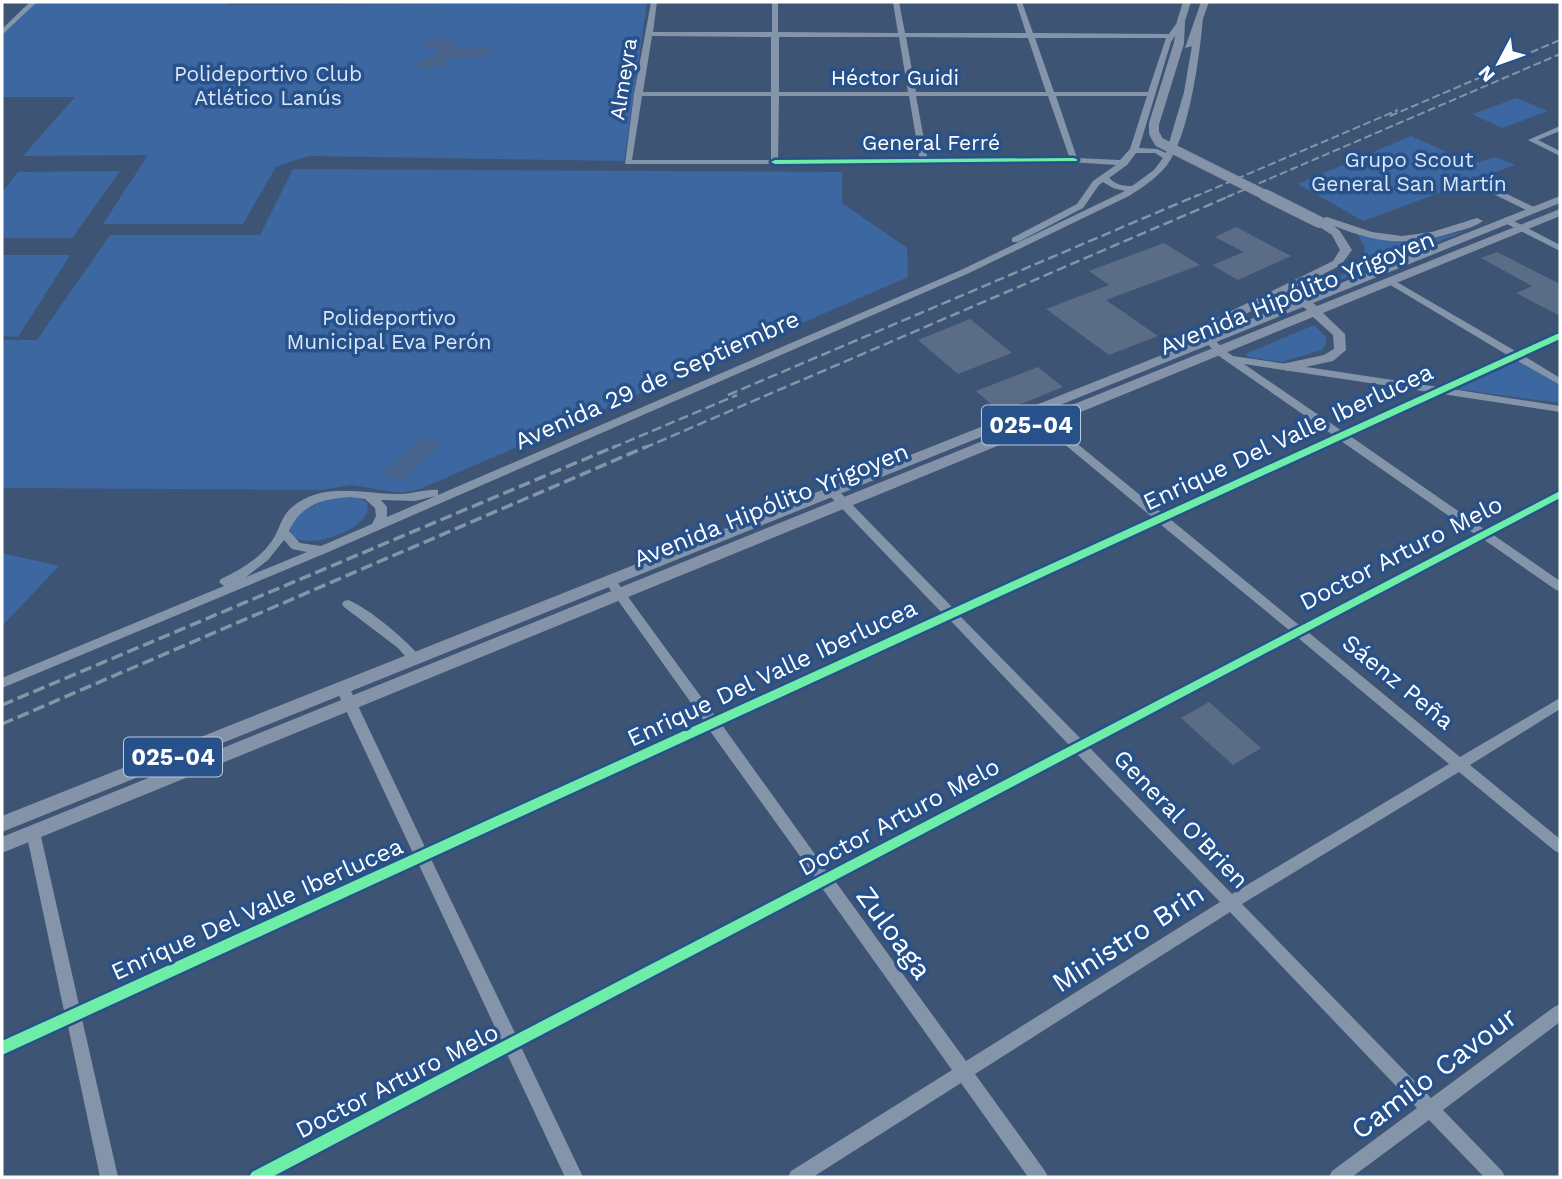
<svg xmlns="http://www.w3.org/2000/svg" width="1562" height="1179" viewBox="0 0 1562 1179" font-family="'Work Sans',sans-serif">
	<style>
		.green { fill: #3c67a0 }
		.water { fill: #49658e }
		.building { fill: #5b6d86 }
		.lines { fill: none; stroke-linecap: round; stroke-linejoin: round }
		.minor { fill: #8595a9; fill-rule: evenodd }
		.major { fill: #8493a7; fill-rule: evenodd }
		.rail-far2 { stroke: #8594a7; stroke-width: 2; stroke-dasharray: 8 3.5; stroke-linecap: butt }
		.rail-far1 { stroke: #8594a7; stroke-width: 2.5; stroke-dasharray: 10 4.5; stroke-linecap: butt }
		.rail { stroke: #8594a7; stroke-width: 3.5; stroke-dasharray: 12 5; stroke-linecap: butt }
		.major-bridge-far1 { stroke: #8493a7; stroke-width: 10 }
		.major-bridge { stroke: #8493a7; stroke-width: 12 }
		.cycleway-casing { stroke: #27518b; stroke-width: 5 }
		.cycleway { fill: #6deda7; fill-rule: evenodd }
		.labels { text-anchor: middle; dominant-baseline: central; stroke-width: 7; stroke-linejoin: round; paint-order: stroke }
		.far-park-label { font-size: 21px; fill: #dae7f7; stroke: #27518b }
		.far-street-label { font-size: 21px; fill: #fff; stroke: #27518b }
		.shield { fill: #27518b; stroke: #becbdc; stroke-width: 2 }
		.shield-label { font-size: 23px; font-weight: bold; fill: #fff }
		.street-label { font-size: 24px; fill: #fff; stroke: #27518b }
		.near-street-label { font-size: 28px; fill: #fff; stroke: #27518b }
	</style>
	<rect width="100%" height="100%" fill="#3e5474"/>
	<path class="green" d="M 37,2 L 227,2 L 227,5 L 647,3 L 624,161 L 308,156 L 276,167 L 243,224 L 103,224 L 148,155 L 23,156 L 75,97 L 2,97 L 2,35 Z
		M 1517,98 L 1548,111 L 1502,128 L 1472,114 Z
		M 1411,136 L 1473,164 L 1495,157 L 1515,165 L 1363,221 L 1298,184 Z
		M 293,169 L 842,172 L 842,203 L 907,248 L 908,277 L 420,489 L 400,493 L 351,485 L 321,490 L 2,488 L 2,340 L 37,340 L 110,235 L 260,235 Z
		M 120,171 L 72,238 L 2,238 L 2,192 L 18,172 Z
		M 1468,230 L 1312,291 L 1360,265 L 1365,248 L 1358,235 L 1396,242 L 1417,243 Z
		M 2,255 L 70,255 L 18,337 L 2,336 Z
		M 1314,325 L 1326,337 L 1326,344 L 1322,350 L 1281,362 L 1248,357 L 1245,354 Z
		M 1518,361 L 1560,385 L 1560,403 L 1456,389 Z
		M 341,495 L 357,497 L 368,503 C 367,507 368,511 366,514 C 358,533 305,551 290,534 C 291,509 322,502 341,495 Z
		M 2,553 L 59,566 L 2,626 Z"/>
	<path class="water" d="M 442,37 L 455,40 L 453,46 C 467,50 479,45 493,49 L 489,56 C 474,59 462,56 448,59 L 445,66 L 428,70 L 417,67 L 419,60 L 435,56 L 437,49 L 425,46 L 428,40 Z
		M 423,437 L 442,444 L 402,480 L 382,473 Z"/>
	<path class="building" d="M 1236,227 L 1291,256 L 1238,280 L 1212,265 L 1244,252 L 1215,237 Z
		M 1164,243 L 1200,265 L 1106,300 L 1158,336 L 1109,355 L 1046,309 L 1109,285 L 1089,271 Z
		M 1497,252 L 1560,284 L 1560,316 L 1516,293 L 1532,286 L 1481,258 Z
		M 970,319 L 1012,353 L 958,374 L 918,340 Z
		M 1038,367 L 1063,387 L 1000,412 L 976,391 Z
		M 1209,702 L 1261,748 L 1233,765 L 1181,718 Z"/>
	<g class="lines">
		<path class="minor" d="M 30,2 L 37,2 L 2,35 L 2,29 Z
			M 651,2 L 657,2 L 653,32 L 772,32 L 772,2 L 778,2 L 778,32 L 898,33 L 893,2 L 899,2 L 905,33 L 1026,33 L 1016,2 L 1022,2 L 1033,33 L 1169,34 L 1179,20 L 1183,20 L 1184,21 L 1171,42 L 1139,148 L 1157,149 L 1166,153 L 1184,92 L 1197,17 L 1200,15 L 1203,17 C 1200,55 1189,136 1167,165 C 1157,178 1143,187 1129,196 L 967,274 L 326,553 L 2,688 L 2,678 L 224,586 L 219,582 L 221,579 C 242,569 263,557 275,536 C 280,526 283,515 291,508 C 323,480 365,495 401,494 C 413,494 426,489 438,490 L 438,495 L 961,270 L 1125,191 L 1113,188 L 1103,182 L 1099,185 L 1083,208 L 1018,242 L 1012,242 L 1012,238 L 1077,204 L 1093,181 L 1116,165 L 1071,162 L 1048,96 L 916,96 L 928,161 L 924,163 L 920,161 L 909,96 L 779,96 L 778,164 L 625,164 L 634,94 ZM 652,36 L 771,37 L 771,92 L 643,92 ZM 779,37 L 899,37 L 908,92 L 779,92 ZM 906,37 L 1028,38 L 1046,92 L 916,92 ZM 1035,38 L 1166,38 L 1148,92 L 1054,92 ZM 642,96 L 771,96 L 771,160 L 632,160 ZM 1056,96 L 1147,96 L 1130,149 L 1120,160 L 1077,158 ZM 1136,153 L 1155,153 L 1163,158 L 1154,170 L 1132,186 C 1123,186 1116,185 1109,178 L 1127,165 ZM 436,496 L 387,517 L 387,507 L 381,500 L 415,501 ZM 350,497 L 365,499 L 375,508 L 376,516 L 372,524 L 321,546 L 300,543 L 289,531 C 301,504 323,499 350,497 ZM 284,540 L 292,549 L 307,552 L 246,577 L 268,560 Z
			M 1560,126 L 1560,131 L 1538,140 L 1560,151 L 1560,156 L 1528,140 Z
			M 1472,177 L 1536,208 L 1537,210 L 1530,212 L 1469,182 L 1469,178 Z
			M 1506,217 L 1560,245 L 1560,251 L 1503,222 L 1502,220 Z
			M 1390,278 L 1517,352 L 1560,333 L 1560,340 L 1524,356 L 1560,378 L 1560,385 L 1516,360 L 1452,389 L 1560,406 L 1560,412 L 1442,394 L 1350,436 L 1484,529 L 1560,490 L 1560,499 L 1492,534 L 1560,581 L 1560,591 L 1556,590 L 1483,539 L 1308,632 L 1460,757 L 1560,698 L 1560,709 L 1470,765 L 1560,839 L 1560,853 L 1555,851 L 1459,772 L 1242,904 L 1431,1098 L 1554,1007 L 1560,1004 L 1560,1022 L 1443,1110 L 1502,1171 L 1505,1177 L 1484,1177 L 1429,1120 L 1352,1177 L 1329,1177 L 1332,1171 L 1417,1108 L 1230,912 L 975,1074 L 1045,1171 L 1048,1177 L 1028,1177 L 961,1083 L 813,1177 L 788,1177 L 791,1171 L 952,1070 L 822,888 L 521,1047 L 583,1177 L 565,1177 L 507,1054 L 275,1177 L 248,1177 L 251,1171 L 501,1040 L 419,865 L 82,1019 L 118,1177 L 100,1177 L 68,1026 L 2,1056 L 2,1040 L 64,1011 L 26,832 L 28,828 L 33,826 L 38,828 L 40,832 L 79,1005 L 413,853 L 336,689 L 338,685 L 348,685 L 350,689 L 425,847 L 704,721 L 607,585 L 605,582 L 607,579 L 615,579 L 715,716 L 942,613 L 829,495 L 827,492 L 829,489 L 837,489 L 953,608 L 1152,517 L 1039,423 L 1038,421 L 1039,419 L 1047,419 L 1162,513 L 1333,435 L 1216,354 L 1199,333 L 1199,329 L 1205,329 L 1224,350 L 1233,356 L 1439,387 L 1509,356 L 1387,283 L 1385,281 ZM 1244,364 L 1429,392 L 1342,431 ZM 1341,441 L 1475,534 L 1299,625 L 1170,519 ZM 1160,524 L 1289,630 L 1081,739 L 960,616 ZM 950,620 L 1069,745 L 827,871 L 722,725 ZM 1297,637 L 1449,764 L 1232,894 L 1089,747 ZM 710,731 L 815,877 L 515,1033 L 431,859 ZM 1077,754 L 1220,902 L 966,1061 L 835,881 Z
			M 348,600 C 366,606 412,644 422,660 L 421,663 L 411,663 L 398,648 L 344,607 L 342,604 L 344,601 Z"/>
		<path class="major" d="M 1183,2 L 1191,2 L 1185,21 L 1184,43 L 1179,46 L 1174,43 L 1177,21 Z
			M 1201,2 L 1209,2 L 1193,46 L 1185,48 Z
			M 1560,196 L 1560,203 L 1313,303 L 1317,306 L 1560,209 L 1560,216 L 1323,313 L 1345,334 L 1346,350 L 1333,361 L 1287,371 L 1280,367 L 1282,364 L 1324,355 L 1334,349 L 1333,335 L 1313,317 L 2,853 L 2,837 L 1307,310 L 1303,307 L 2,832 L 2,816 L 1172,351 L 1173,344 L 1180,336 L 1333,261 L 1340,250 L 1332,235 L 1315,224 L 1315,220 L 1327,217 L 1372,232 L 1402,236 L 1432,232 L 1477,218 L 1483,221 C 1475,227 1462,230 1452,233 C 1407,247 1377,243 1334,226 L 1340,231 L 1352,250 L 1341,265 L 1185,345 Z"/>
		<path class="rail-far2" d="M 1478,75 L 1560,40
			M 1390,116 L 1486,75
			M 1194,197 L 1398,110
			M 1227,197 L 1560,54"/>
		<path class="rail-far1" d="M 728,395 L 1198,195
			M 612,448 L 737,395
			M 644,448 L 1232,195"/>
		<path class="rail" d="M 2,705 L 616,446
			M 2,724 L 648,446"/>
		<path class="major-bridge-far1" d="M 1179,43 L 1154,124 L 1154,133 L 1159,142 L 1269,197"/>
		<path class="major-bridge" d="M 1265,195 L 1319,222"/>
		<defs>
			<path id="cycleway" d="M 1074,158 L 1078,160 L 1076,161 L 775,164 L 771,162 L 775,160 Z
				M 1557,334 L 1560,334 L 1560,339 L 2,1055 L 2,1041 Z
				M 1560,491 L 1560,498 L 272,1177 L 249,1177 L 252,1172 Z"/>
		</defs>
		<use href="#cycleway" class="cycleway-casing"/>
		<use href="#cycleway" class="cycleway"/>
	</g>
	<g class="labels">
		<g class="far-park-label">
			<text x="268" y="73">Polideportivo Club<tspan x="268" dy="24">Atlético Lanús</tspan></text>
			<text x="1409" y="159">Grupo Scout<tspan x="1409" dy="24">General San Martín</tspan></text>
			<text x="389" y="317">Polideportivo<tspan x="389" dy="24">Municipal Eva Perón</tspan></text>
		</g>
		<g class="far-street-label">
			<text x="895" y="77">Héctor Guidi</text>
			<text transform="translate(623 79) rotate(-81)">Almeyra</text>
			<text x="931" y="142">General Ferré</text>
		</g>
		<g class="shield">
			<rect x="982" y="405.5" width="98" height="39" rx="5"/>
			<rect x="124" y="737.5" width="98" height="39" rx="5"/>
		</g>
		<g class="shield-label">
			<text x="1031" y="425">025-04</text>
			<text x="173" y="757">025-04</text>
		</g>
		<g class="street-label">
			<text transform="translate(1297 293) rotate(-22)">Avenida Hipólito Yrigoyen</text>
			<text transform="translate(657 380) rotate(-24)">Avenida 29 de Septiembre</text>
			<text transform="translate(1288 437) rotate(-25)">Enrique Del Valle Iberlucea</text>
			<text transform="translate(771 505) rotate(-22)">Avenida Hipólito Yrigoyen</text>
			<text transform="translate(1401 553) rotate(-27)">Doctor Arturo Melo</text>
			<text transform="translate(772 673) rotate(-25)">Enrique Del Valle Iberlucea</text>
			<text transform="translate(1398 682) rotate(39)">Sáenz Peña</text>
			<text transform="translate(899 817) rotate(-28)">Doctor Arturo Melo</text>
			<text transform="translate(1181 819) rotate(46)">General O'Brien</text>
			<text transform="translate(257 909) rotate(-24)">Enrique Del Valle Iberlucea</text>
			<text transform="translate(397 1081) rotate(-27)">Doctor Arturo Melo</text>
		</g>
		<g class="near-street-label">
			<text transform="translate(894 933) rotate(54)">Zuloaga</text>
			<text transform="translate(1128 938) rotate(-33)">Ministro Brin</text>
			<text transform="translate(1434 1073) rotate(-37)">Camilo Cavour</text>
		</g>
	</g>
	<rect width="1562" height="1179" fill="none" stroke="#ffffff" stroke-width="7"/>
	<g transform="translate(1499 63) rotate(229)" stroke="#27518b" stroke-width="5" paint-order="stroke">
	<path d="M0-5L12 26L0 18L-12 26Z" fill="#ffffff"/>
	<text y="-10" font-size="19" font-weight="bold" text-anchor="middle" fill="#ffffff">N</text>
	</g>
</svg>
